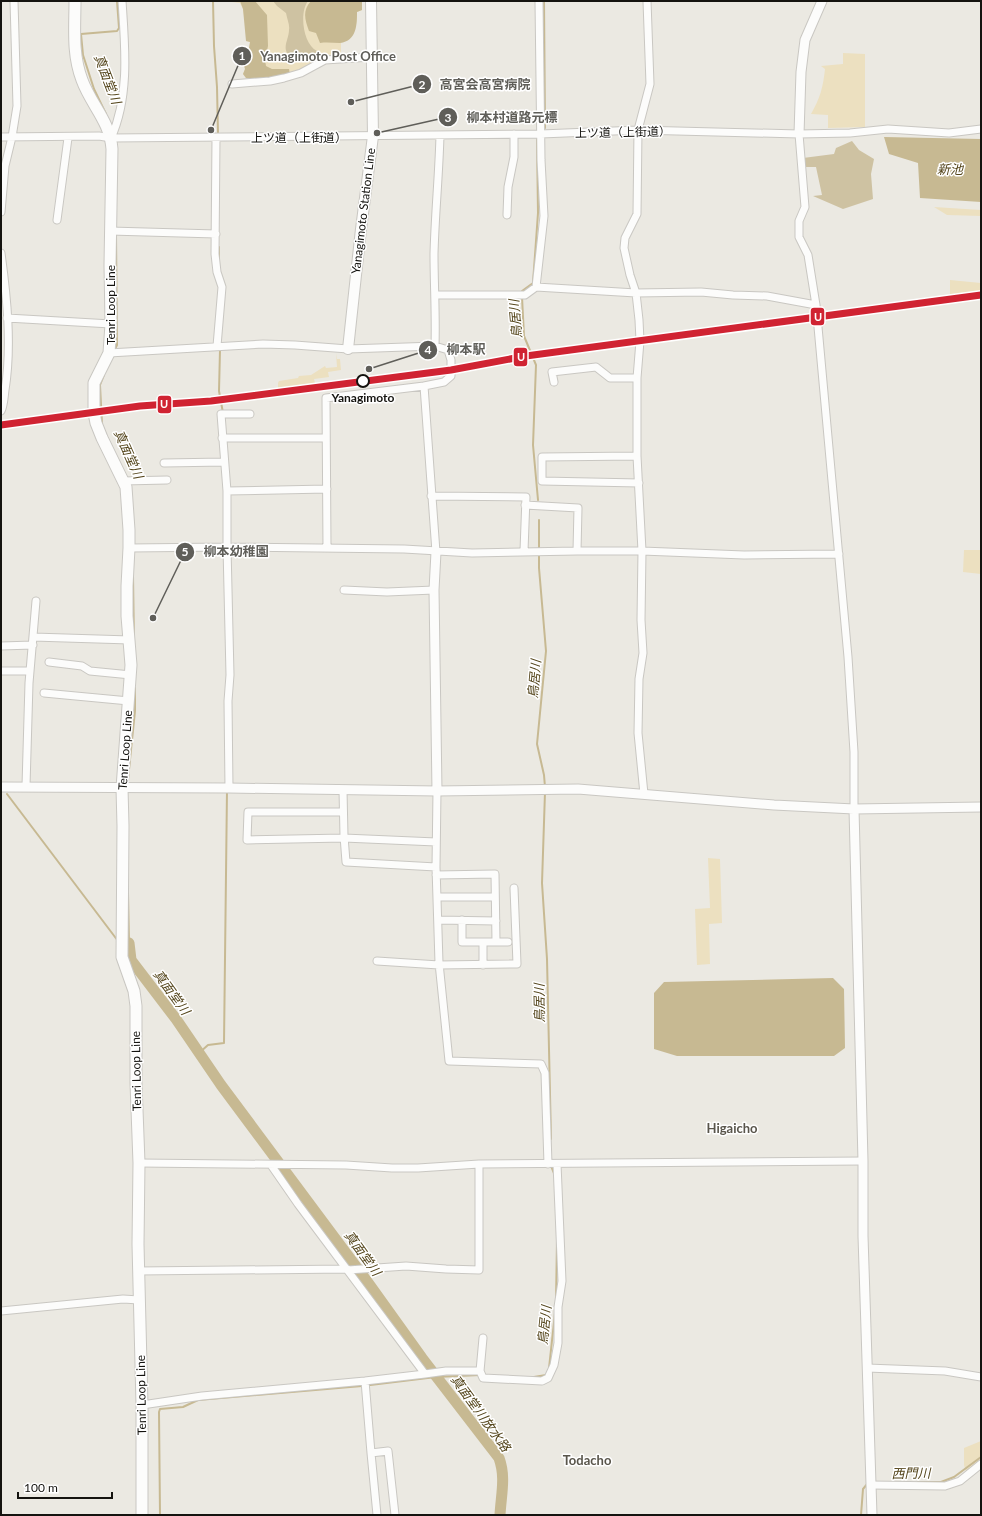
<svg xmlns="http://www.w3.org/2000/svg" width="982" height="1516" viewBox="0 0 982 1516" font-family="Lato,'Noto Sans JP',sans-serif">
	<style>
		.green { fill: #ece0c0 }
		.forest { fill: #cec2a2 }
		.water { fill: #c7b992 }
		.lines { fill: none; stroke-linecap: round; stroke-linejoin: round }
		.stream { stroke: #c7b992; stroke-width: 2 }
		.river { stroke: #c7b992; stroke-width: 11 }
		.minor-casing { stroke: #c9c7c2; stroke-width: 9 }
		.tertiary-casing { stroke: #c9c7c2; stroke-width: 11 }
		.secondary-casing { stroke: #c9c7c2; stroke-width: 12 }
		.primary-casing { stroke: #c9c7c2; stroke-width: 13 }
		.minor { stroke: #fcfcfb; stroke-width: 7 }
		.tertiary { stroke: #fcfcfb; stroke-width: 9 }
		.secondary { stroke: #fcfcfb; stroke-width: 10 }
		.primary { stroke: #fcfcfb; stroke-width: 11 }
		.rail-1-casing { stroke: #fff; stroke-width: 10 }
		.rail-1 { stroke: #d02332; stroke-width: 7 }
		.stop-dot { fill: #fff; stroke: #14130f; stroke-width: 2 }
		.labels { text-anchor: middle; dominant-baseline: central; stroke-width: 3; stroke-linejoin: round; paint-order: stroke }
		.street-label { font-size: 12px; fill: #14130f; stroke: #fff }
		.stop-label { font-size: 12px; font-weight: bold; fill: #14130f; stroke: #fff }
		.water-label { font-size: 13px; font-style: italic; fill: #54451b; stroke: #fff }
		.neighbourhood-label { font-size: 13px; font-weight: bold; fill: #59554b; stroke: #fff }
		.leader { fill: none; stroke: #5f5e59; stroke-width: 1.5 }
		.callout-dot { fill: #5f5e59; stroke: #fff; stroke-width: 1.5 }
		.mark-label { font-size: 12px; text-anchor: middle; font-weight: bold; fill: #fff }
		.callout-label { font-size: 13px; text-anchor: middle; font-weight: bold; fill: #5f5e59; stroke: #fff; stroke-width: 3; stroke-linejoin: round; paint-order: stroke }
		.line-badge { stroke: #fff; stroke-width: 1.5 }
		.badge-label { font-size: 11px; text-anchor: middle; font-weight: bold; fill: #fff }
	</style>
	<rect width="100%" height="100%" fill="#ebe9e2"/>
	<path class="green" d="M 224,1 L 362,1 L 362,10 L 357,12 C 356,28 357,34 341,43 L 341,54 L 323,55 L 315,62 L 290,75 L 246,78 L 243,74 L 245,69 L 243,62 L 244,53 L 248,54 L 250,42 L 246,41 L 246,28 L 243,9 L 240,3 Z
		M 843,53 L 865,54 L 865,127 L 828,128 L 828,115 L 811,114 C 820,98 823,88 825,69 L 821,66 L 843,64 Z
		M 934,207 L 981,210 L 981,216 L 947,215 Z
		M 950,280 L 981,283 L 981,292 L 950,297 Z
		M 336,353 L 337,359 L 340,359 L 341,370 L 328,372 L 329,377 L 314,379 L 315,383 L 278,388 L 278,383 L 279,381 L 298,378 L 299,376 L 311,375 L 325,366 L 326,368 L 337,367 Z
		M 964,550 L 981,550 L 981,574 L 963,572 Z
		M 708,858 L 720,859 L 722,923 L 709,924 L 710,964 L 697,965 L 695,909 L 710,908 Z
		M 981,1441 L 981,1467 L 968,1478 L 964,1465 L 964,1448 Z"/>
	<path class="forest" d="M 273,1 L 308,1 C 299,13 303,44 317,51 L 317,54 L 287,53 C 283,46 289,38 289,30 C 290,25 287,19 286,13 L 277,6 Z
		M 852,141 L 859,150 L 874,159 L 871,174 L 873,199 L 843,209 L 813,196 L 822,195 L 816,167 L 804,167 L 803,158 L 834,154 L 836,148 Z"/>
	<path class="water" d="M 240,1 L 255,1 L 267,15 L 268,46 L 265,60 L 266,66 L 272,69 L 289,69 L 290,75 L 251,79 L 246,78 L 243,74 L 245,69 L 243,62 L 244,53 L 248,54 L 250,42 L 246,41 L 243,9 Z
		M 311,1 L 362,1 L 362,10 L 357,12 C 357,24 357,41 340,43 C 333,43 327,42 320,43 L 316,33 L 309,31 C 305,20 302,11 311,1 Z
		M 884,137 L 981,139 L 981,202 L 920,198 L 918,163 L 889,154 Z
		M 833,978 L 844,989 L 845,1048 L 834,1056 L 677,1056 L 654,1049 L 654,993 L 664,982 Z"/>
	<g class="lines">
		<path class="stream" d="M 213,1 L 214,46 L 217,87 L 218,134
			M 544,1 L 545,128
			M 106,114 L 94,89 L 83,55 L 81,34 L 117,31 L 119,28 L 117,1
			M 116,212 L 116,229
			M 219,247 L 219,260
			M 522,293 L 522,291 L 533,283 L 538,213 L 537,140
			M 522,297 L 524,336 L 536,365 L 533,445 L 538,500
			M 220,350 L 219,391 L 223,413
			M 114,351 L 117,345 L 116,234
			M 102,424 L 100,385 L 104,375
			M 539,520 L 539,568 L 546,651 L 537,744 L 544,775 L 545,787
			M 133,576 L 134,642
			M 128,779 L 135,711 L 135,688
			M 545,792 L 542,883 L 547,959 L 551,1139
			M 7,794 L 118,941
			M 128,893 L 129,943
			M 199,1053 L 208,1045 L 224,1043 L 227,790
			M 551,1166 L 555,1176
			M 556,1300 L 557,1241
			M 549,1368 L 555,1313
			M 534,1377 L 546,1375
			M 918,1482 L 941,1482 L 954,1477 L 981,1457
			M 160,1515 L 159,1412 L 160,1409 L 183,1407 L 198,1400 L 362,1386 L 436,1377 L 480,1375
			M 861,1515 L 863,1489 L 868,1483"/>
		<path class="river" d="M 129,943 L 131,960 L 176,1019 L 221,1085 L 369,1284 L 422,1358 L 499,1458 C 506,1477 501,1495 500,1515"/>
		<defs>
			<path id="minor" d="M 232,84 L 270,81 L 284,78 L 301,73 L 325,60 L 371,57
				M 799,134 L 805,207 L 799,221 L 799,237 L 808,255 L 816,305 L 848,657 L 854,752 L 854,809
				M 1,137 L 99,136 L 111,138 L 541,134 L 638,130 L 799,134 L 850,133 L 888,129 L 949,133 L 981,129
				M 111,138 C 130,96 125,46 122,1
				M 216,138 L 215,254 L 217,272 L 222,287 L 217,346
				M 1,212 L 5,166 L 12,137 L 17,106 L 14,1
				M 507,215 L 508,187 L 514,157 L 514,134
				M 57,220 L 68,138
				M 110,231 L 216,234
				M 1,253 C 7,297 12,346 5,390 C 4,397 4,405 1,411
				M 536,287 L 544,216 L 541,160 L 539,1
				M 436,295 L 525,295 L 536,287 L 636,293 L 701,292 L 733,295 L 767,296 L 816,305
				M 7,318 L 111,324
				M 435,346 C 436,315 434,285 434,254 C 435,214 439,175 440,135
				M 109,353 L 263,344 L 295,345 L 348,349 L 435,346 L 448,350 L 451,360 L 451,376 L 444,382 L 424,386 L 436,552
				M 554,382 L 552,372 L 596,367 L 610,378 L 637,378
				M 222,438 L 326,438
				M 637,456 L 542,457 L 542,481 L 639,483
				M 164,463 L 224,462
				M 123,481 L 167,480
				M 227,491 L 327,489
				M 431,496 L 526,497 L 524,551
				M 525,505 L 578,508 L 577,551
				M 129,548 L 227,547 L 404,549 L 472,553 L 577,551 L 642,551 L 744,555 L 839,554
				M 327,548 L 326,398 L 424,386
				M 344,590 L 387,592 L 434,590
				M 33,637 L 130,640
				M 1,646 L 33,645
				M 49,662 L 82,666 L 90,671 L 131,675
				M 1,671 L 30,671
				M 44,693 L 129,701
				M 26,786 L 29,683 L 36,601
				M 229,788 L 228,701 L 230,675 L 227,547 L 227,491 L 221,414 L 250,414
				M 343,790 L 344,836 L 346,862 L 436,867
				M 437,791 L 436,867 L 439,963 L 449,1061 L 541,1064 L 545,1073 L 548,1164
				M 644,794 L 638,733 L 639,679 L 643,653 L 641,620 L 642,551 L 637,456 L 637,378 L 640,341 L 639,320 L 636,293 L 630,275 L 624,248 L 625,238 L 637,214 L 638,130 L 650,84 L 647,1
				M 343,812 L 248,812 L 247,840 L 344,838 L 436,842
				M 436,875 L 495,874 L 496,942
				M 437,897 L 495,897
				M 438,920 L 496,921
				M 462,920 L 462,942 L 483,942
				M 377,961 L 439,965 L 517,964 L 514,888
				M 483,965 L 483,942 L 508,942
				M 139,1163 L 346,1165 L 392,1168 L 418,1168 L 479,1164 L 863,1161
				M 348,1270 L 406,1266 L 446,1269 L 479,1270 L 479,1164
				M 138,1271 L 347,1269
				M 1,1311 L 123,1299 L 139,1300
				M 867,1368 L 945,1371 L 981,1377
				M 480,1371 L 483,1378 L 542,1381 L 548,1378 L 554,1365 L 558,1343 L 558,1307 L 562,1281 L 557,1164
				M 425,1374 L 446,1371 L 480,1371 L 483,1338
				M 365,1381 L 371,1453 L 388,1451 L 395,1515
				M 142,1405 L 202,1396 L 365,1381 L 425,1374 L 298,1204 L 271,1165
				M 371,1453 L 377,1515
				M 871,1485 L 945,1486 L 960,1481 L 981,1464"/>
			<path id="tertiary" d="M 799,134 L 801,72 L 805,40 L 822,1
				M 436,552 L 434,590 L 437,791
				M 1,787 L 229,788 L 437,791 L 578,789 L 774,805 L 854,809 L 981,807
				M 854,809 L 863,1161 L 863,1236 L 872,1515"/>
			<path id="secondary" d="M 348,349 L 361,229 L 373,136 L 371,1"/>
			<path id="primary" d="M 75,1 C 75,28 72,54 82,80 C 91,105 110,121 112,149 L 110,265 L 111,324 L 109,353 L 94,383 L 94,413 L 96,423 L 102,438 L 126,487 L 129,530 L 129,548 L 127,586 L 127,616 L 131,665 L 122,788 L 123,826 L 122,957 L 134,991 L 136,1006 L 136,1083 L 139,1163 L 138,1244 L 142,1405 L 142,1515"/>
		</defs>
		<use href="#minor" class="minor-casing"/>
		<use href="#tertiary" class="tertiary-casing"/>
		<use href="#secondary" class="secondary-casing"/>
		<use href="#primary" class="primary-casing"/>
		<use href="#minor" class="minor"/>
		<use href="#tertiary" class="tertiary"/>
		<use href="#secondary" class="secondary"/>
		<use href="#primary" class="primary"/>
		<defs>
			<path id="rail-1" d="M 1,425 L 140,406 L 211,401 L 451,370 L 526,356 L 981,295"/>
		</defs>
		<use href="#rail-1" class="rail-1-casing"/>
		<use href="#rail-1" class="rail-1"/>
	</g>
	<circle class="stop-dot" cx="363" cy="381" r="6"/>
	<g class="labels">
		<g class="street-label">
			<text transform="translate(623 132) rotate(-1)">上ツ道（上街道）</text>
			<text x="299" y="137">上ツ道（上街道）</text>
			<text transform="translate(363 211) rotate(-83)">Yanagimoto Station Line</text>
			<text transform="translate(110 305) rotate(-90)">Tenri Loop Line</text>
			<text transform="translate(125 750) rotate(-86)">Tenri Loop Line</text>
			<text transform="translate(136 1071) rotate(-91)">Tenri Loop Line</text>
			<text transform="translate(141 1395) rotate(-91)">Tenri Loop Line</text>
		</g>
		<g class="stop-label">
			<text x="363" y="397">Yanagimoto</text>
		</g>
		<g class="water-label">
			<text transform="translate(108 79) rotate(69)">真面堂川</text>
			<text x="950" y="169">新池</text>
			<text transform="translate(515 319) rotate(-95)">鳥居川</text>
			<text transform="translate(129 454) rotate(66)">真面堂川</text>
			<text transform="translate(534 679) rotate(-85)">鳥居川</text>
			<text transform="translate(172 992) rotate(54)">真面堂川</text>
			<text transform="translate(539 1003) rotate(-91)">鳥居川</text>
			<text transform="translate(363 1253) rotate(54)">真面堂川</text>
			<text transform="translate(544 1325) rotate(-84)">鳥居川</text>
			<text transform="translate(481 1413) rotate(54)">真面堂川放水路</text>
			<text transform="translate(911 1473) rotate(-1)">西門川</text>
		</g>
		<g class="neighbourhood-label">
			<text x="732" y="1128">Higaicho</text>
			<text x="587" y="1460">Todacho</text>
		</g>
	</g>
	<path class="leader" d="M211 130L242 56M351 102L422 84M377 133L448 117M369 369L428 350M153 618L185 552"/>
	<g class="callout-dot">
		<circle cx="211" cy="130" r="4"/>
		<circle cx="351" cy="102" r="4"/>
		<circle cx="377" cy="133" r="4"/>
		<circle cx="369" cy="369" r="4"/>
		<circle cx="153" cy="618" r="4"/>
		<circle cx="242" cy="56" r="10"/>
		<circle cx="422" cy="84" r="10"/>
		<circle cx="448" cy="117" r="10"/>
		<circle cx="428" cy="350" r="10"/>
		<circle cx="185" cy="552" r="10"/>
	</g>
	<g class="mark-label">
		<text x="242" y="60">1</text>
		<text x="422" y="89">2</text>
		<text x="448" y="122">3</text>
		<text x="428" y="354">4</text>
		<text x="185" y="556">5</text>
	</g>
	<g class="callout-label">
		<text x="328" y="61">Yanagimoto Post Office</text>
		<text x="485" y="89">高宮会高宮病院</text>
		<text x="512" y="122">柳本村道路元標</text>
		<text x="466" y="354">柳本駅</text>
		<text x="236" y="556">柳本幼稚園</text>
	</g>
	<g class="line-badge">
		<rect x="810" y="307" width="15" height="19" rx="4" fill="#d02332"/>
		<rect x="513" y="347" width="15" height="20" rx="4" fill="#d02332"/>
		<rect x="157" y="395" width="15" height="19" rx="4" fill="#d02332"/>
	</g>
	<g class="badge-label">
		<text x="818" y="321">U</text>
		<text x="521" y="361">U</text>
		<text x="164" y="408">U</text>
	</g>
	<rect width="982" height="1516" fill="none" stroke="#14130f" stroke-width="4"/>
	<path d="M18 1492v6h94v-6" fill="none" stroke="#14130f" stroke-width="2"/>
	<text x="24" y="1492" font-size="12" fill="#14130f" stroke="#ffffff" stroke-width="3" paint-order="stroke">100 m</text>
</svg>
